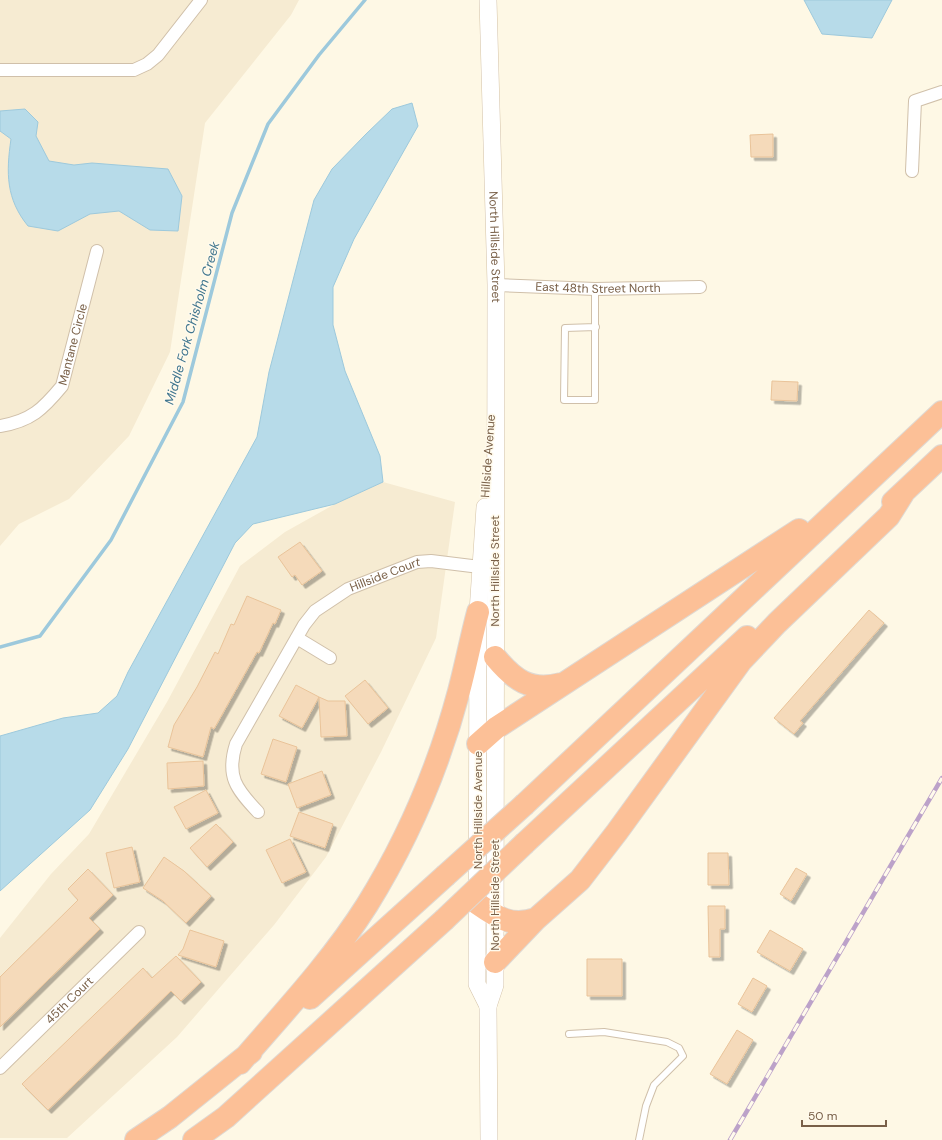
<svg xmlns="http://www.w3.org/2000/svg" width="942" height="1140" viewBox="0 0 942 1140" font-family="'DM Sans',sans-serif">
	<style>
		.residential { fill: #f6ebd2 }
		.water { fill: #b7dbe9; stroke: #9dc9dc }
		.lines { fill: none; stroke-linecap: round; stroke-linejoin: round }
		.stream { stroke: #9dc9dc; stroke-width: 3.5 }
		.building { fill: #f5daba; stroke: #e9c399; filter: url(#shadow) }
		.lane-casing { stroke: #d0c0aa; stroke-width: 8 }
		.street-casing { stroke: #d0c0aa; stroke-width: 14 }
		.secondary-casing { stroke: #d4c2a7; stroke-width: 18 }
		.highway-casing { stroke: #dfd9d3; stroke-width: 24 }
		.lane { stroke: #fff; stroke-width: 6 }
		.street { stroke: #fff; stroke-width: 12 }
		.secondary { stroke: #fff; stroke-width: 17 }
		.highway { stroke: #fcc097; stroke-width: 22 }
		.rail-casing { stroke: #bca2c9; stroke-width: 4.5 }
		.rail { stroke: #fffaec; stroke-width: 3; stroke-dasharray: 9; stroke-linecap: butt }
		.highway-bridge-casing { stroke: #dfd9d3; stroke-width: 24; stroke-linecap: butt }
		.highway-bridge { stroke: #fcc097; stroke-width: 22 }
		.labels { text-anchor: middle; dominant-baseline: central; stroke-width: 3; stroke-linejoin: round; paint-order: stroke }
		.street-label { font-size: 12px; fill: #796048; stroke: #fffaec }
		.water-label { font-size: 13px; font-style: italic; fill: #3f758e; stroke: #fffaec }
	</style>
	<defs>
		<filter id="shadow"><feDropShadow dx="3.5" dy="3.5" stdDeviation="0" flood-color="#0004"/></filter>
	</defs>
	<rect width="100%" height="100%" fill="#fef8e5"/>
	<path class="residential" d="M 0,0 L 299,0 L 291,15 L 205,123 L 170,352 L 129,436 L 69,499 L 19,524 L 0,546 Z
		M 383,482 L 455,502 L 436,638 L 381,752 L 326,857 L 274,925 L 177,1037 L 67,1138 L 0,1138 L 0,938 L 51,874 L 89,834 L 167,702 L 240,566 L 285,532 L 335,504 Z"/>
	<path class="water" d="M 804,0 L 892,0 L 872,38 L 822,34 Z
		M 412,103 L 418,126 L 354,239 L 333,287 L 333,325 L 345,371 L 380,456 L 383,482 L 335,504 L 253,524 L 235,543 L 128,749 L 90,810 L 0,891 L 0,736 L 63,718 L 98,713 L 117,696 L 128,672 L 257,437 L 269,372 L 314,200 L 332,169 L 366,134 L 392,109 Z
		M 25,109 L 38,122 L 36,136 L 49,161 L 74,165 L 92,163 L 168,169 L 182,196 L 178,231 L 150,230 L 119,211 L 90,214 L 58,231 L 28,226 C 6,199 6,173 11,139 L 0,131 L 0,111 Z"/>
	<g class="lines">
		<path class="stream" d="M 0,647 L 40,636 L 111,540 L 183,402 L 232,213 L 268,124 L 319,55 L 365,0"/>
	</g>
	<path class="building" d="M 773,134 L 773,157 L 751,157 L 750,135 Z
		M 772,381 L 798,382 L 797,401 L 771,400 Z
		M 300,542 L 322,571 L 302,585 L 295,575 L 292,577 L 278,557 Z
		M 247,596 L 281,610 L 275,624 L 273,623 L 259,653 L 257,652 L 214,729 L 211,727 L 203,757 L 168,747 L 174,725 L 197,687 L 215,652 L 218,654 L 231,624 L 234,625 Z
		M 869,610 L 884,623 L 800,721 L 803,723 L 794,734 L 774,718 Z
		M 365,680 L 388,708 L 368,724 L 345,696 Z
		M 296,685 L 319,697 L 302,728 L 279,716 Z
		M 319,697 L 328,701 L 345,701 L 347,736 L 321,737 Z
		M 273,739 L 297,747 L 286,782 L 261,774 Z
		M 203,761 L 204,786 L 168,789 L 167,763 Z
		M 322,771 L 331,795 L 297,808 L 288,784 Z
		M 206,790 L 218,813 L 186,829 L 174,807 Z
		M 299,812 L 333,824 L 325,848 L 290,836 Z
		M 216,824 L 233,842 L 207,867 L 190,848 Z
		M 290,839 L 306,872 L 282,883 L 266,850 Z
		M 132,847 L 140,882 L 114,888 L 106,853 Z
		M 708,853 L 728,853 L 729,885 L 708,885 Z
		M 164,857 L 184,871 L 211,896 L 186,923 L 163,901 L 143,888 Z
		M 796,868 L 807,874 L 791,901 L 780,894 Z
		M 88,869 L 113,895 L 89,918 L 100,929 L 0,1027 L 0,977 L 78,900 L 68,889 Z
		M 708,906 L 725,906 L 725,929 L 720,929 L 720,957 L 709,957 Z
		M 190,930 L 224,941 L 216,967 L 178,955 L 183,949 Z
		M 770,930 L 803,949 L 790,971 L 757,952 Z
		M 176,956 L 201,982 L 181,1001 L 171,991 L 48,1110 L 22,1084 L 143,968 L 152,978 Z
		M 587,959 L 622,959 L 622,996 L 587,996 Z
		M 753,978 L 767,986 L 752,1012 L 738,1004 Z
		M 737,1030 L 753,1040 L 727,1084 L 710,1074 Z"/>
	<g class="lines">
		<defs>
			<path id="lane" d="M 595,289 L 595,400 L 564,400 L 565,328 L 596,327
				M 569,1034 L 604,1032 L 667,1042 L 679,1048 L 683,1056 L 654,1085 L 646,1106 L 639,1140"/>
			<g id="street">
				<path d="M 0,70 L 134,70 L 147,64 L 158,55 L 201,0"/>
				<path d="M 912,171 L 915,101 L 942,92"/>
				<path id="s1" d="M 496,285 L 595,289 L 700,287"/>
				<path id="s2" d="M 0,426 C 31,421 43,409 62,386 L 97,251"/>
				<path d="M 297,638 L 330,658"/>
				<path id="s3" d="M 258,812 C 236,789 226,776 236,744 L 304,625 L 315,611 L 348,589 L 417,562 L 431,561 L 488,568"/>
				<path id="s4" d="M 0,1068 L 139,932"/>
			</g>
			<g id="secondary">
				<path id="s5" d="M 488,0 L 496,285 L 495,985 L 488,1006 L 489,1140"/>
				<path d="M 485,507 L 478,612 L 477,984 L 488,1006"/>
			</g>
			<path id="highway" d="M 893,502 L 942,456
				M 495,657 C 514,680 530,692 561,684
				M 478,744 L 496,728 L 799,530
				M 525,804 L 942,412
				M 525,843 L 747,637
				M 478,904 C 498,918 511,927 536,919
				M 495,962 L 536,919 L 580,880 L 617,832 L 741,661 L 777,623 L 889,516 L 904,492
				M 310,998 L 445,876
				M 240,1063 C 284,1012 331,962 367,905 C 408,839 439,766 459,691 C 466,665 471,638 478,612
				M 136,1140 L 170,1117 L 251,1052
				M 194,1140 L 226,1117 L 444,920"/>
		</defs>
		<use href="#lane" class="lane-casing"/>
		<use href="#street" class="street-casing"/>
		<use href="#secondary" class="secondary-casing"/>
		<use href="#highway" class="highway-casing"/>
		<use href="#lane" class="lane"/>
		<use href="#street" class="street"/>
		<use href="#secondary" class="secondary"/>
		<use href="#highway" class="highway"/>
		<defs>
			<path id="rail" d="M 730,1140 L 942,778"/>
		</defs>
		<use href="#rail" class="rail-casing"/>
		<use href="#rail" class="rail"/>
		<defs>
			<path id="highway-bridge" d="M 445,876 L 525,804
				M 444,920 L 525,843"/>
		</defs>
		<use href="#highway-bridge" class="highway-bridge-casing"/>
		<use href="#highway-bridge" class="highway-bridge"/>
	</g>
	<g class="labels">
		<g class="street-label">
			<text stroke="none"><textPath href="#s5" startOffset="247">North Hillside Street</textPath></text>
			<text stroke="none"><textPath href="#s1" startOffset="102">East 48th Street North</textPath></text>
			<text stroke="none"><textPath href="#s2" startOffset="119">Mantane Circle</textPath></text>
			<text transform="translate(488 456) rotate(-86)">Hillside Avenue</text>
			<text transform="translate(495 571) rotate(-90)">North Hillside Street</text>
			<text stroke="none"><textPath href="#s3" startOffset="311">Hillside Court</textPath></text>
			<text transform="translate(478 810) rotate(-90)">North Hillside Avenue</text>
			<text transform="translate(495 895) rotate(-90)">North Hillside Street</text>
			<text stroke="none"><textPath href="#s4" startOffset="97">45th Court</textPath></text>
		</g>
		<g class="water-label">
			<text transform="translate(192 323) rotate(-74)">Middle Fork Chisholm Creek</text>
		</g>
	</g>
	<path d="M802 1120v6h84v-6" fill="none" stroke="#796048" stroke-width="2"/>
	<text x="808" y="1120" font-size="12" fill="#796048" stroke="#fffaec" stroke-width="3" paint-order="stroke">50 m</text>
</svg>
